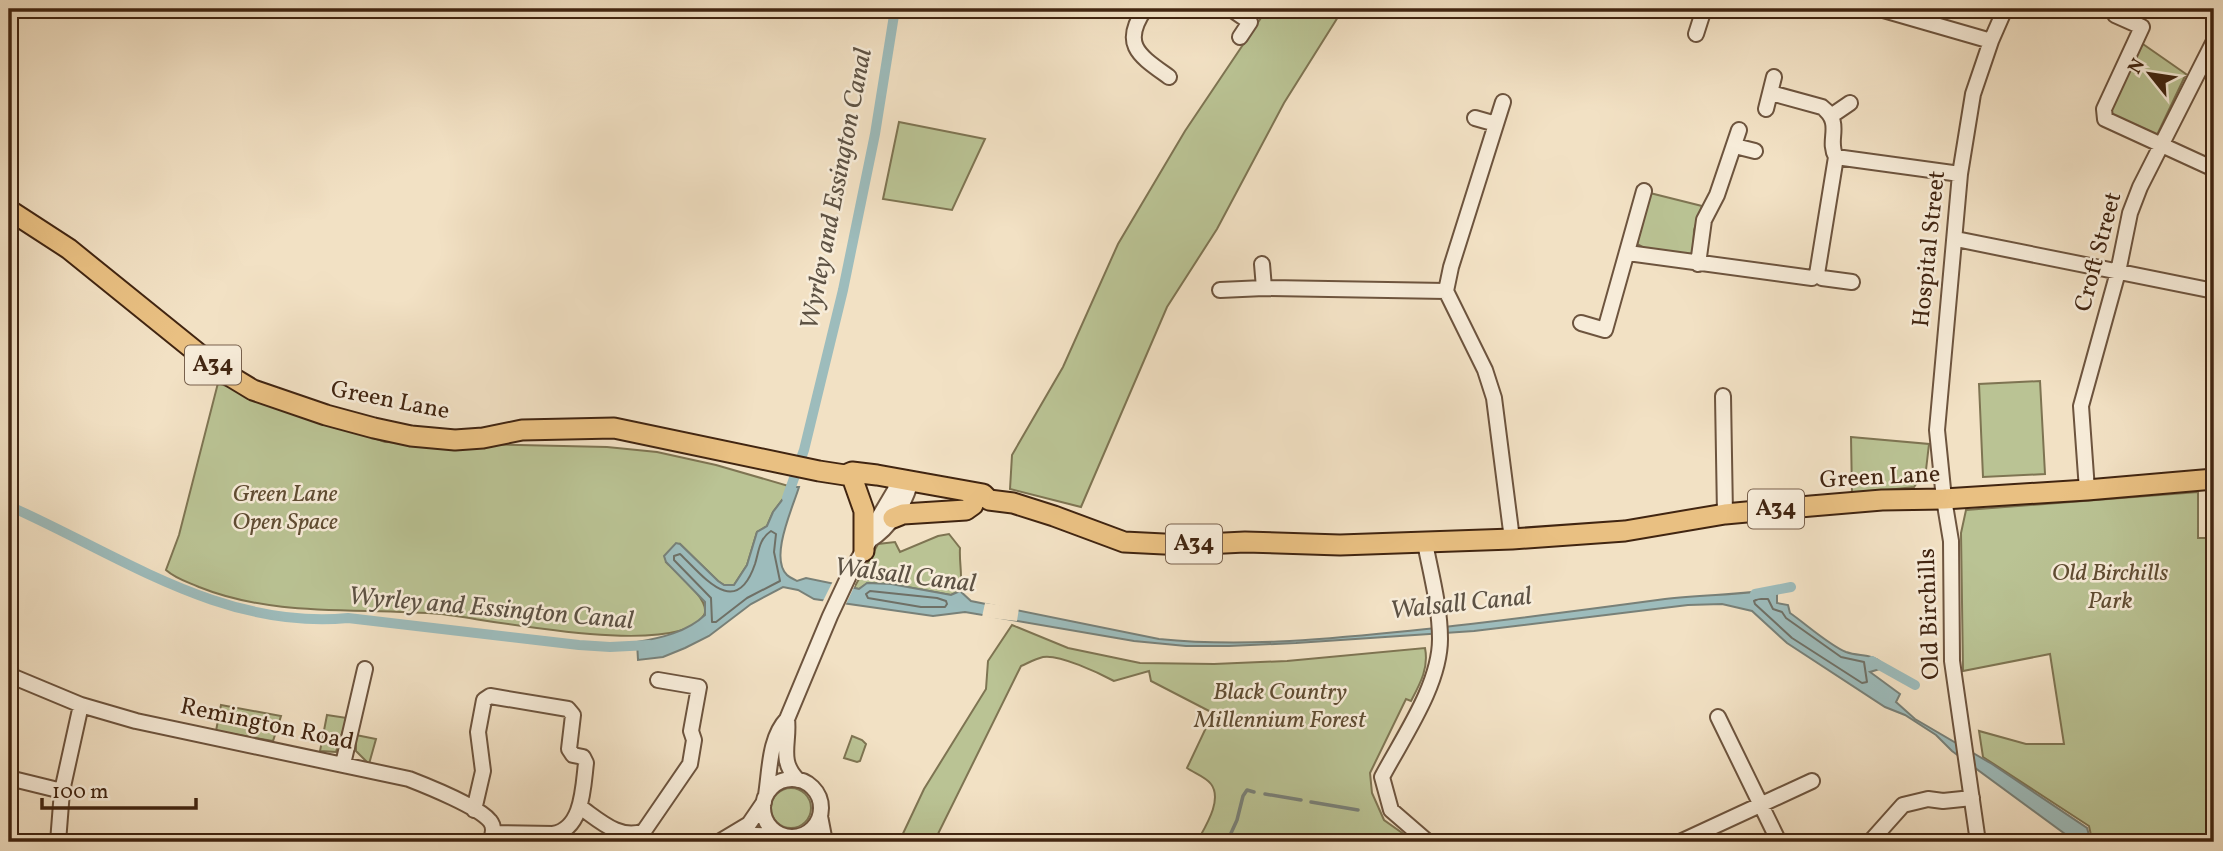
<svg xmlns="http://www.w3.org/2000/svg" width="2223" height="851" viewBox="0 0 2223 851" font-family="Vollkorn,serif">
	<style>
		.green { fill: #bac394; stroke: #7e7452; stroke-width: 2 }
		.water { fill: #9dbcbc; stroke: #788078; stroke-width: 2 }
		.pier { fill: #f2e1c4 }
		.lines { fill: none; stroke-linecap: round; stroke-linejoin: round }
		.shore { stroke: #6f7066; stroke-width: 2 }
		.stream { stroke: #788078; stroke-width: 3.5 }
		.canal { stroke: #9dbcbc; stroke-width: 10 }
		.minor-casing { stroke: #6d543e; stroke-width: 18 }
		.highway-casing { stroke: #412511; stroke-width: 23 }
		.minor { stroke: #f7ecd9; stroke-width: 14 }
		.highway { stroke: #e9c082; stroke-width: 19 }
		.labels { text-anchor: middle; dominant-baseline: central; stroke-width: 5; stroke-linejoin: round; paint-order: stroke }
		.shield { fill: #f7ecd9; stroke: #78614d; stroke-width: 2 }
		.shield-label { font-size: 23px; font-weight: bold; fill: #412511 }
		.street-label { font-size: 24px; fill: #412511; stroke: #f7ecd9 }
		.park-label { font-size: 24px; font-style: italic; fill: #5f4c32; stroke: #f7ecd9 }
		.water-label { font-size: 26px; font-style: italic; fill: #5d5244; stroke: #f7ecd9 }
	</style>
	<rect width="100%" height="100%" fill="#f2e1c4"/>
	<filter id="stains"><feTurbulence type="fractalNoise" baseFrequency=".00286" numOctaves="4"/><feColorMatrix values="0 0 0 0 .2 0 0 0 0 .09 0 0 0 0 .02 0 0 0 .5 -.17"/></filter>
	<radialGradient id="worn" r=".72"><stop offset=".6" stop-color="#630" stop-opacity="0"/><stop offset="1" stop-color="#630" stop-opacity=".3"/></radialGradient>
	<path class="green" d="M 1267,9 L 1343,9 L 1284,103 L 1217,229 L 1167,307 L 1081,507 L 1010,489 L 1012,455 L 1063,367 L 1118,244 L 1185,131 Z
		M 2140,42 L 2186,74 L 2157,135 L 2153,138 L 2106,112 Z
		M 899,122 L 985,139 L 952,210 L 883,199 Z
		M 1650,193 L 1702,206 L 1694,230 L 1693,255 L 1648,250 L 1637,244 Z
		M 2040,381 L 2045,474 L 1983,477 L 1979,384 Z
		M 218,383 L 385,442 L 607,447 L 657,452 L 716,465 L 792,487 L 773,512 L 767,526 L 757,532 L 747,565 L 734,585 L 724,585 L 718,581 L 680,544 L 666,562 C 676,572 712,601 704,615 C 679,660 487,619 441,614 C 360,607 276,618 199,587 C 188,582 176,579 166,570 L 179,535 Z
		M 1851,437 L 1929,444 L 1926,470 L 1914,487 L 1852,494 Z
		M 2198,492 L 2198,538 L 2212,538 L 2210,608 L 2214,609 L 2214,842 L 2096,842 L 2092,840 L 2089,826 L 1983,757 L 1979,731 L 2026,744 L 2064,744 L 2050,654 L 1963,671 L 1961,533 L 1966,510 Z
		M 949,534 L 960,548 C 959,563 963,576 960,591 L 951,595 L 891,584 L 868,583 L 859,589 L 854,588 L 878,544 L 895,542 L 900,552 L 938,536 Z
		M 1012,625 L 1068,648 L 1140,663 L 1214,664 L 1287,661 L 1425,648 C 1429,668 1420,684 1411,701 L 1406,699 L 1370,773 L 1372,793 L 1384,820 L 1415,842 L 1197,842 C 1205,827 1223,800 1211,784 C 1206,777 1194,773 1187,768 L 1213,713 L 1151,681 L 1149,671 L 1114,681 C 1099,673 1059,654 1043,657 C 1035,659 1028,663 1021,666 L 934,842 L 899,842 L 924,789 L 986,689 L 988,661 Z
		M 221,705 L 281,716 L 273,741 L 216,731 Z
		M 327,715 L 347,718 L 336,752 L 320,751 Z
		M 356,735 L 376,739 L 369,764 L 356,751 Z
		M 852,736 L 862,740 L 866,744 L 860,761 L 857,762 L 844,758 Z
		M771 808a20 20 0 1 1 40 0a20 20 0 1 1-40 0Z"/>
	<path class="water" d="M 792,487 L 799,487 C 793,507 769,558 787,575 C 790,578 794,579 797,581 L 806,578 L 859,589 L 867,583 L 891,584 L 951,595 L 960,591 L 971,601 L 1159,639 C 1238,647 1318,640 1397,632 C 1487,623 1576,611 1665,599 C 1707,594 1750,595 1791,587 L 1777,591 L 1777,603 L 1788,605 L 1790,613 C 1806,624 1829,645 1846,652 C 1860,657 1872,653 1883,664 L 1880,669 L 1870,672 L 1900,694 L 1896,702 L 1915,719 L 1992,764 L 2087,828 L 2091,842 L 2076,842 L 1952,751 L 1936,735 L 1905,715 L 1885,707 L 1787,643 L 1752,611 L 1722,604 L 1688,605 L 1474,631 L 1296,643 L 1229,646 L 1186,646 L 1134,641 L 965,612 L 933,616 L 814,599 L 798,590 L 783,587 L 751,604 L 709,636 L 685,648 L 663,657 L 638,660 L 637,642 C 661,638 687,632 705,615 L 705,602 L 666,562 L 664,556 L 676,543 L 680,544 L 718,581 L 724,585 L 734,585 L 747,565 L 757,532 L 767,526 L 773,512 Z"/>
	<path class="pier" d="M 833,581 L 855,585 L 845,606 L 822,603 Z
		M 985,603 L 1019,608 L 1017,621 L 982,617 Z"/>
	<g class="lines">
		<path class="shore" d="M 771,531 L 776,534 L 774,552 L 780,581 L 747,598 L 716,622 L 712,622 L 711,598 L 674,560 L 674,556 L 680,554 C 704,577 736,620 755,564 C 759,551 759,539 771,531 Z
			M 870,591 L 937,598 L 946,601 L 947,604 L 945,607 L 921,607 L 868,598 L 866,594 Z
			M 1758,599 L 1768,599 L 1773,609 L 1782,612 L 1786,618 L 1841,657 L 1864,662 L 1867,682 L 1862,683 L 1792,638 L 1755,604 L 1754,601 Z"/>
		<path class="stream" d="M 1265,794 L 1301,800
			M 1311,802 L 1358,810
			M 1227,842 L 1237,820 L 1243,796 L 1247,790 L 1254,792"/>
		<path class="canal" d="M 787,498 L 804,450 L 843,290 L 875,134 L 895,9
			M 9,506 C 118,554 222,630 348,618 L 579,645 L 610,647 L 649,645
			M 1755,594 L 1791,587
			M 1872,661 L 1915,685"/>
		<defs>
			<path id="minor" d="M 1145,9 C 1120,45 1140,56 1169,77
				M 1231,9 L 1250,22 L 1240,37
				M 1880,9 L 1991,41
				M 2115,15 L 2142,27 L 2104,109 L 2105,119 L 2214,169
				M 1696,34 L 1704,9
				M 1771,93 L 1822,107 C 1844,124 1826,139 1836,157 L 1960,174
				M 1503,102 L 1451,267 L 1446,291 L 1485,370 L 1494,398 L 1512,539
				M 1766,109 L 1774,77
				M 1831,116 L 1850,103
				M 1475,118 L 1496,124
				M 1735,146 L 1755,151
				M 1956,239 L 2214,291
				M 1628,253 L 1812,278 L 1817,274 L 1822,278 L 1852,282
				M 1262,264 L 1264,288
				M 1698,264 L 1704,220 L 1717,195 L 1739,130
				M 1817,274 L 1836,157
				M 1220,290 L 1264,288 L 1446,291
				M 1581,323 L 1605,330 L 1644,191
				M 1723,396 L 1725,514
				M 2087,490 L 2081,406 L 2118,272 L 2130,213 L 2140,187 L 2214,41
				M 870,540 C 890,528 906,502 911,480
				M 1425,543 C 1431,574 1440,607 1440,639 C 1440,685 1403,737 1382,777 L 1391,810 L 1428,842
				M 9,675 L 81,705 L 136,721 L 409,779 C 427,786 479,807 490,821 C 495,827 493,835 490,842
				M 1718,717 L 1779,842
				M 787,719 C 790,742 778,761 798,780
				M 343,764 L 365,669
				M 9,778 L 62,791
				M763 808a29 29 0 1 1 58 0a29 29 0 1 1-58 0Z
				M 766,795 C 770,770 769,738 787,719 L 830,616 L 852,569 L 870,540 L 872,529 L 895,490 L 897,478
				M 580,807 C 599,820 620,841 644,831 L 690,764 L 694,740 L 691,731 L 699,687 L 658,680
				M 474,810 L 483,771 L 478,732 L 484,700 L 490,696 L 568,709 L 573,715 L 569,749 L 573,755 L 583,757 L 586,763 C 583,787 583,829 553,834 L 493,833
				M 820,816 L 825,842
				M 58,842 L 62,791 L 81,705
				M 719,842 L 749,824 L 764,802
				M 734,842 L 755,835 L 784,836
				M 1680,842 L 1812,781
				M 1870,842 L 1903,805 L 1928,799 L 1943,801 L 1972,798
				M 1978,842 L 1952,661 L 1951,541 L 1944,499 L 1937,430 L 1960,174 L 1973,94 L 1991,41 L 2005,9"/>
			<path id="highway" d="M 9,210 L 69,249 L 215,367 L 253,390 L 326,415 L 374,428 L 411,436 L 455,440 L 483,438 L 522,430 L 614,428 L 819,471 L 845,475 L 852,472 L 877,475 L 983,494 L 989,500 L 1013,503 L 1054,516 L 1124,542 L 1184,545 L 1245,542 L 1340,545 L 1512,539 L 1625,531 L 1725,514 L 1811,506 L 1882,500 L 1944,499 L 2087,490 L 2214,479
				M 853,480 L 864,511 L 864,551
				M 893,518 L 903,514 L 966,510 L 973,505"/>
		</defs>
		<use href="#minor" class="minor-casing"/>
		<use href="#highway" class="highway-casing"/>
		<use href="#minor" class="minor"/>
		<use href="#highway" class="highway"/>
	</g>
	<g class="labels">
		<g class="shield">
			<rect x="185" y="345.5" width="56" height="39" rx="5"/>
			<rect x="1748" y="489.5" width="56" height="39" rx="5"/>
			<rect x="1166" y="524.5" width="56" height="39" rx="5"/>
		</g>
		<g class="shield-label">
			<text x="213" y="365">A34</text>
			<text x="1776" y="509">A34</text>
			<text x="1194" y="544">A34</text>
		</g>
		<g class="street-label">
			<text transform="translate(1930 249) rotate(-84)">Hospital Street</text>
			<text transform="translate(2099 252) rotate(-75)">Croft Street</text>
			<text transform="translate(390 401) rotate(11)">Green Lane</text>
			<text transform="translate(1880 478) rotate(-3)">Green Lane</text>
			<text transform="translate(1930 614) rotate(-92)">Old Birchills</text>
			<text transform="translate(267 725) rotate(12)">Remington Road</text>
		</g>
		<g class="park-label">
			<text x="285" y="495">Green Lane<tspan x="285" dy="28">Open Space</tspan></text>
			<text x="2110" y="574">Old Birchills<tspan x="2110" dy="28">Park</tspan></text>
			<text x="1280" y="693">Black Country<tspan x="1280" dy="28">Millennium Forest</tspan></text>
		</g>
		<g class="water-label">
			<text transform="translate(837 189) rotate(-79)">Wyrley and Essington Canal</text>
			<text transform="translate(905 576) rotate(7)">Walsall Canal</text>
			<text transform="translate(1461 604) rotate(-6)">Walsall Canal</text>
			<text transform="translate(491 609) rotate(5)">Wyrley and Essington Canal</text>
		</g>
	</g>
	<rect width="2223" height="851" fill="none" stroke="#f2e1c4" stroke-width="35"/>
	<rect x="10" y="10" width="2202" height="830" fill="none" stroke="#412511" stroke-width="3.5"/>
	<rect x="18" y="18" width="2188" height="816" fill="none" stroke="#412511" stroke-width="2"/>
	<g transform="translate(2150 74) rotate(300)" stroke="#f7ecd9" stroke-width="5" paint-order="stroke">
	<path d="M0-5L12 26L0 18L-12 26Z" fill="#412511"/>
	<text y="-10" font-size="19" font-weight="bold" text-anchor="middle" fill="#412511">N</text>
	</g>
	<path d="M42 798v10h154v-10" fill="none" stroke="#412511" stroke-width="3.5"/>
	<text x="52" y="798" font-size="21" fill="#412511" stroke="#f7ecd9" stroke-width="5" paint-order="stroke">100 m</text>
	<rect width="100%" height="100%" filter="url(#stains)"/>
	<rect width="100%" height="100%" fill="url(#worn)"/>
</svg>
